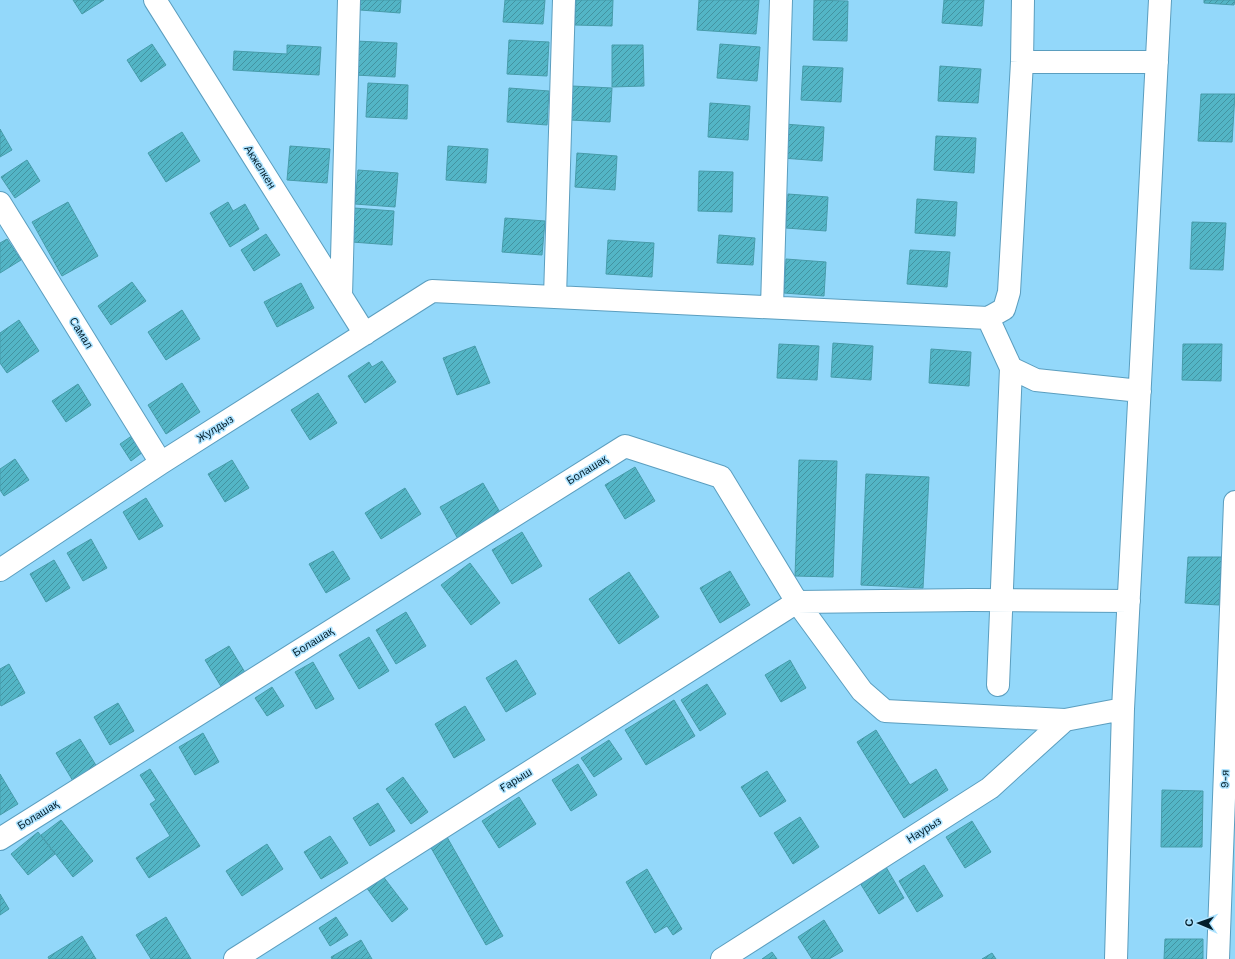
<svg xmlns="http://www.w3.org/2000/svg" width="1235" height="959" viewBox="0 0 1235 959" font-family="'Work Sans',sans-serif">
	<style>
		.building { fill: url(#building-hatch); stroke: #479caa }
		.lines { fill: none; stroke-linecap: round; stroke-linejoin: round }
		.minor-casing { stroke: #5b9ebf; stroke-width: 24 }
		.minor { stroke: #fff; stroke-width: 22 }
		.labels { text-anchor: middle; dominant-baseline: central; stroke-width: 3; stroke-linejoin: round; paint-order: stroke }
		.street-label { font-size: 11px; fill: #031f2c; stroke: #ade3ff }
	</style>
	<defs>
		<pattern id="building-hatch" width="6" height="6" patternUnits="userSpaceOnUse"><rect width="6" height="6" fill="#53b5c6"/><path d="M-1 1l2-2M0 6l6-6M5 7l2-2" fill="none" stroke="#4393a1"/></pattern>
	</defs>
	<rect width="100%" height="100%" fill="#93d8fa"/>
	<path class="building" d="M 73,0 L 104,0 L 82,14 Z
		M 360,0 L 401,0 L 400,13 L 360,10 Z
		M 505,0 L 545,0 L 543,24 L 503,22 Z
		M 576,0 L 613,0 L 612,26 L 575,25 Z
		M 699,0 L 759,0 L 756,34 L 697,30 Z
		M 814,0 L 848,1 L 847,41 L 813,40 Z
		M 944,0 L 984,0 L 982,26 L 942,23 Z
		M 1204,0 L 1235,0 L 1234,5 L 1204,3 Z
		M 509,40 L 549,42 L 547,76 L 507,74 Z
		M 356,41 L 397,43 L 395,77 L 354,75 Z
		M 152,44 L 166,65 L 141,82 L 127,60 Z
		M 720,44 L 760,47 L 757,81 L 717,78 Z
		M 287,45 L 321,47 L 319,75 L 233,70 L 234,51 L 287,54 Z
		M 612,45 L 643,45 L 644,86 L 612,87 Z
		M 803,66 L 843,68 L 841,102 L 801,100 Z
		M 940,66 L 981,69 L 978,103 L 938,101 Z
		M 368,83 L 408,85 L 407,119 L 366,117 Z
		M 572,86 L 612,88 L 610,122 L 570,120 Z
		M 509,88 L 549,91 L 547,125 L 507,122 Z
		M 1201,94 L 1235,94 L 1232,142 L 1198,141 Z
		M 710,103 L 750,106 L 748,140 L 708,137 Z
		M 784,124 L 824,127 L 822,161 L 782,158 Z
		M 0,129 L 12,150 L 0,157 Z
		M 182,132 L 200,161 L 166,182 L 148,153 Z
		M 936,136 L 976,138 L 974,173 L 934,170 Z
		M 290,146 L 330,149 L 327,183 L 287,180 Z
		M 448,146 L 488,149 L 486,183 L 446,180 Z
		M 577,153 L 617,156 L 615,190 L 575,187 Z
		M 27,160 L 40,181 L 15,198 L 1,177 Z
		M 358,170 L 398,173 L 395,207 L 355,204 Z
		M 699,171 L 733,172 L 732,212 L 698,211 Z
		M 788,194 L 828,197 L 826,231 L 786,228 Z
		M 917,199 L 957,202 L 955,236 L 915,233 Z
		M 68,202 L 98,256 L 62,276 L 32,222 Z
		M 228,202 L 233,211 L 245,204 L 259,229 L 230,247 L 210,213 Z
		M 354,208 L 394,211 L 392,245 L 352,242 Z
		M 505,218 L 545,221 L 542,255 L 502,252 Z
		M 1192,222 L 1226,223 L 1223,270 L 1190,269 Z
		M 266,234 L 280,255 L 254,271 L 241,250 Z
		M 719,235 L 755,238 L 753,265 L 717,263 Z
		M 7,239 L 21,260 L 0,273 L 0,243 Z
		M 608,240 L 654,243 L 652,277 L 606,274 Z
		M 910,250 L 950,252 L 947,287 L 907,284 Z
		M 786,259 L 826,262 L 824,296 L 784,293 Z
		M 132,282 L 146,301 L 111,325 L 98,306 Z
		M 301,283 L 314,308 L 277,327 L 264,302 Z
		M 182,310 L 200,339 L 166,360 L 148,332 Z
		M 19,320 L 39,351 L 7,373 L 0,363 L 0,333 Z
		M 833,343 L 873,346 L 871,380 L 831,377 Z
		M 779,344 L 819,346 L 817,380 L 777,378 Z
		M 1183,344 L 1222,344 L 1221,381 L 1182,380 Z
		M 475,346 L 490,383 L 457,395 L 443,358 Z
		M 931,349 L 971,352 L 969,386 L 929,383 Z
		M 382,361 L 396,382 L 365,403 L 348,376 L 369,362 L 372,367 Z
		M 182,383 L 200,412 L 166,434 L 148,405 Z
		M 78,384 L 91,405 L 66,422 L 52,401 Z
		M 318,393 L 337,423 L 310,440 L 291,410 Z
		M 136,433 L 147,449 L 131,461 L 120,444 Z
		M 15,459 L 29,480 L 4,496 L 0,490 L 0,469 Z
		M 232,460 L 249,488 L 225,502 L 208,474 Z
		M 799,460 L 837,461 L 833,577 L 795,576 Z
		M 635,467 L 655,501 L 625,519 L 605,485 Z
		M 866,474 L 929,477 L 923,588 L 861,585 Z
		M 483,483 L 501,514 L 458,539 L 440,507 Z
		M 405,488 L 421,514 L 381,539 L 365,513 Z
		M 146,498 L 163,526 L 139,540 L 123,512 Z
		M 522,532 L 542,566 L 512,584 L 492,550 Z
		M 91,539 L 107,568 L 83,581 L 67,553 Z
		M 333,551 L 350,579 L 326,593 L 309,564 Z
		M 1188,557 L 1222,557 L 1219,605 L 1185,603 Z
		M 54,560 L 70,588 L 46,602 L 30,574 Z
		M 470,563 L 500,603 L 471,625 L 441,585 Z
		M 730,571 L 750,605 L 720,623 L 700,588 Z
		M 629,572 L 659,617 L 619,644 L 589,599 Z
		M 406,612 L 426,646 L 396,664 L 376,630 Z
		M 369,637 L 389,671 L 359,689 L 339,655 Z
		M 229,646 L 246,674 L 222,688 L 205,660 Z
		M 516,660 L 536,694 L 506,712 L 486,678 Z
		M 790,660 L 806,688 L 781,702 L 765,675 Z
		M 313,662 L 334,699 L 316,709 L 295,672 Z
		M 9,664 L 25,693 L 1,706 L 0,704 L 0,669 Z
		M 707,684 L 726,714 L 700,731 L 681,700 Z
		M 272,687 L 284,706 L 267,716 L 255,698 Z
		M 674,700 L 695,736 L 646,765 L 625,730 Z
		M 118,703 L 134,731 L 110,745 L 94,717 Z
		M 465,706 L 485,740 L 454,758 L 435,724 Z
		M 876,730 L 910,785 L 936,769 L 948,790 L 904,818 L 857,742 Z
		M 203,733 L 219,762 L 195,775 L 179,747 Z
		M 80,739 L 97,767 L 73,781 L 56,753 Z
		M 609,740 L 622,759 L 594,777 L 581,758 Z
		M 578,764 L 597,795 L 571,811 L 552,780 Z
		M 150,769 L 200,846 L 149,878 L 136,858 L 170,836 L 150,804 L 156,800 L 140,775 Z
		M 767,771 L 786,801 L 760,817 L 741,787 Z
		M 0,774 L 18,804 L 0,815 Z
		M 403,777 L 428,812 L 411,824 L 386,789 Z
		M 1162,790 L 1203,791 L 1202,847 L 1161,847 Z
		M 519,797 L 536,824 L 499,848 L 482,821 Z
		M 378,803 L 395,831 L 370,846 L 353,818 Z
		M 800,817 L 819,847 L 793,864 L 774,833 Z
		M 61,820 L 93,861 L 73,877 L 41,835 Z
		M 972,821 L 991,852 L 965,868 L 946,837 Z
		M 38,832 L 55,854 L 28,875 L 11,854 Z
		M 330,836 L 348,863 L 321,879 L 304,852 Z
		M 447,837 L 503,936 L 486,945 L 430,846 Z
		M 267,844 L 283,869 L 242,896 L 226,871 Z
		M 924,865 L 943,896 L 917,912 L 899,881 Z
		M 886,867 L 904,898 L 879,914 L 860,883 Z
		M 647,869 L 682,929 L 673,935 L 667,926 L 655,933 L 626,882 Z
		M 382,875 L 408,909 L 392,922 L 366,887 Z
		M 0,894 L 9,909 L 0,915 Z
		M 166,917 L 191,959 L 151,959 L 136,935 Z
		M 336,917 L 348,935 L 330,946 L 319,928 Z
		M 824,920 L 843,951 L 829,959 L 812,959 L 798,937 Z
		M 82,936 L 96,959 L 49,959 L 48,957 Z
		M 1165,939 L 1203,939 L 1203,959 L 1164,959 Z
		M 361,940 L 372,959 L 332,959 L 331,957 Z
		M 772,952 L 777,959 L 762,959 Z
		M 992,953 L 996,959 L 982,959 Z"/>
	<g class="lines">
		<defs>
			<path id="minor" d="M 155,0 L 365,334
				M 1022,62 L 1157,62
				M 0,203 L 161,463
				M 341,296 L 349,0
				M 555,297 L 564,0
				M 772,307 L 781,0
				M 988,318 L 1011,368 L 1036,380 L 1140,391
				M 0,570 L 161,463 L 432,291 L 988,318 L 1004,309 L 1009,292 L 1022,62 L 1023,0
				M 797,602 L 970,600 L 1129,601
				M 998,685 L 1011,368
				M 0,839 L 625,446 L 721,477 L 797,602 L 862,691 L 885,711 L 1065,720
				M 235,959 L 797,602
				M 722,959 L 990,788 L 1065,720 L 1123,709
				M 1116,959 L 1123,709 L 1160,0
				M 1218,959 L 1235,502"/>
		</defs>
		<use href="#minor" class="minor-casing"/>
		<use href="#minor" class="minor"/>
	</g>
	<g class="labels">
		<g class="street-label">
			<text transform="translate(260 167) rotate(58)">Акжелкен</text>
			<text transform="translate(81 333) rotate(58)">Самал</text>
			<text transform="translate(215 429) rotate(-32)">Жулдыз</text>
			<text transform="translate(587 470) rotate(-32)">Болашақ</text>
			<text transform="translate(313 642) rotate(-32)">Болашақ</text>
			<text transform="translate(1225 779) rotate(-88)">9-я</text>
			<text transform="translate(516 780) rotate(-32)">Ғарыш</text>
			<text transform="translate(38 815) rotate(-32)">Болашақ</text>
			<text transform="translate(924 830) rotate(-32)">Наурыз</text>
		</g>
	</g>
	<g transform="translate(1199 923) rotate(272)" stroke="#ade3ff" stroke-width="3" paint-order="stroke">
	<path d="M0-3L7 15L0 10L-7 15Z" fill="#031f2c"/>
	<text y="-6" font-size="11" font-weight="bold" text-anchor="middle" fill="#031f2c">С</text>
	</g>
</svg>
